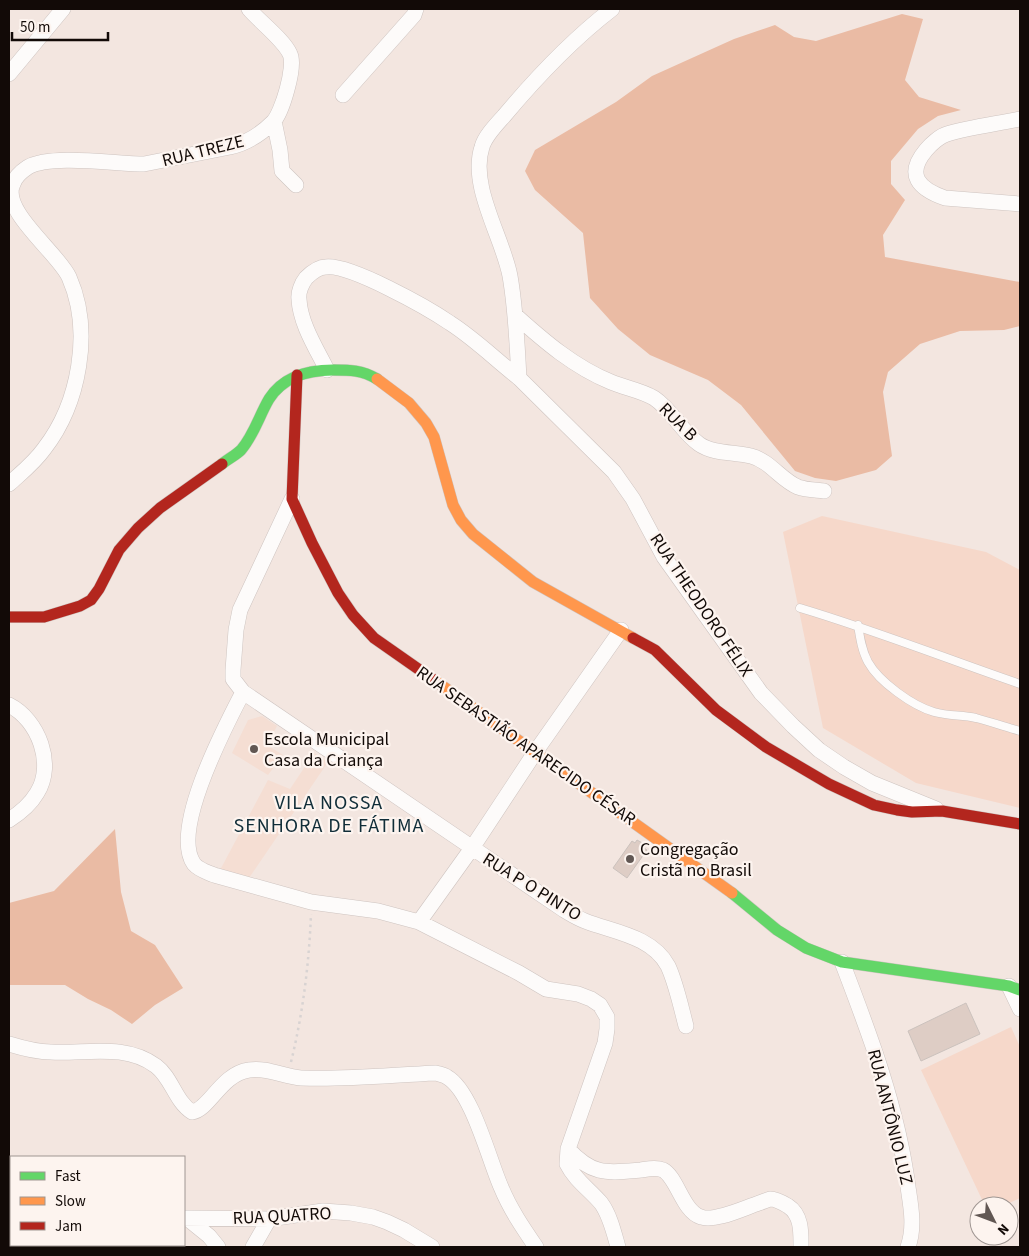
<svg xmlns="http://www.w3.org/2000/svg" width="1029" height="1256" viewBox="0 0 1029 1256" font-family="'Source Sans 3',sans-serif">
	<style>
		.built { fill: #f5ded3 }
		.green { fill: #f6d8ca }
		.forest { fill: #eabba4 }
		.building { fill: #decdc5; stroke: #cbc2bd }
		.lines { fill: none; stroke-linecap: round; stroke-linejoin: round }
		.lane-casing { stroke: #cec4c0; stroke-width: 9 }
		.street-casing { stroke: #cec4c0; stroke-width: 16 }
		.fast-casing { stroke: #cec4c0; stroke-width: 12 }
		.slow-casing { stroke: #cec4c0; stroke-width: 12 }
		.jam-casing { stroke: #cec4c0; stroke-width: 12 }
		.path { stroke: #d8d3d2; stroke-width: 2.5; stroke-dasharray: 2.5 4; stroke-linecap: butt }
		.lane { stroke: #fdfbfa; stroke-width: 8 }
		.street { stroke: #fdfbfa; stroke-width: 15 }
		.fast { stroke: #63d668; stroke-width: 11 }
		.slow { stroke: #ff974d; stroke-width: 11 }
		.jam { stroke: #b3261e; stroke-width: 11 }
		.poi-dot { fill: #615753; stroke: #fdf4ef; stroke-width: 2 }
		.labels { text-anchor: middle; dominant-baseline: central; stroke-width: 4.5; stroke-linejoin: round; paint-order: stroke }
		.street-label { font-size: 18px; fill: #120a07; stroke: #fdf4ef }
		.poi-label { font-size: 18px; fill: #120a07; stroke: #fdf4ef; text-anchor: start }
		.quarter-label { font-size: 20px; letter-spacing: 1px; fill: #102d38; stroke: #fdf4ef }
	</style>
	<rect width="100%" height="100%" fill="#f3e6e0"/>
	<path class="built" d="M 262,716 L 277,726 L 267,745 L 283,755 L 268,775 L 232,753 L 248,720 Z
		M 314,753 L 328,762 L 249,878 L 219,872 L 268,780 L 290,789 Z"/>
	<path class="green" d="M 822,516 L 986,552 L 1020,570 L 1020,808 L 916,783 L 823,728 L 783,532 Z
		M 1011,1027 L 1020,1047 L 1020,1198 L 1003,1206 L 985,1206 L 921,1070 Z"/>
	<path class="forest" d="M 902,14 L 923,19 L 905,80 L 919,97 L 961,110 L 938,116 L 918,129 L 891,161 L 891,184 L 905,200 L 883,235 L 885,257 L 1020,282 L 1020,326 L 1004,330 L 960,331 L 920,344 L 888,372 L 883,392 L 892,456 L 876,470 L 836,481 L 815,478 L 795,471 L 741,405 L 708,380 L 650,355 L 618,329 L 590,298 L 583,233 L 535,190 L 525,171 L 535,150 L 616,102 L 652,76 L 734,39 L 775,25 L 794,37 L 816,41 Z
		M 115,829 L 121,892 L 131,931 L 155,945 L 183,988 L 155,1005 L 132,1024 L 111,1010 L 88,999 L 65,985 L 9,985 L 9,903 L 54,891 Z"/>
	<path class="building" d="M 637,840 L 646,845 L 644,848 L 647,850 L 627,878 L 613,868 L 632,841 L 635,843 Z
		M 966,1003 L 980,1034 L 921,1061 L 908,1031 Z"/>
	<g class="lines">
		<defs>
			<path id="lane" d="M 800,608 C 874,630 947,659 1020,684
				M 858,625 C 860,638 862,651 868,662 C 879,682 913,706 934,712 C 948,716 962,715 976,718 C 991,722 1006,727 1020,731"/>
			<path id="street" d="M 612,9 C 573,39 535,79 504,116 C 496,125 485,136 482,147 C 469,186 503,238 510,276 C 516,310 517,344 519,378 L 614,472 L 633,499 L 664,557 L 761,693 L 793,726 L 819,750 L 844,767 L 872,783 L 936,809
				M 9,74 L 63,9
				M 343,95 L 414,15 L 416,9
				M 1020,119 C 996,124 971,127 947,134 C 940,136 931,144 926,150 C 905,175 919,189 945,198 L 1020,204
				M 274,121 L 280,150 L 282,171 L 296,185
				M 515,315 C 544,341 574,367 611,382 C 625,388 640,390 654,398 C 672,410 681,431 699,444 C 713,454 735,452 751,456 C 770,461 781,480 798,487 C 806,490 816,490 824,491
				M 327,370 C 316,348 300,323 299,299 C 298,292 302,283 306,278 C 311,273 319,267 326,267 C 350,264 428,308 450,323 C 475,339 496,360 519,378
				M 9,484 C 21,473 34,463 44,449 C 79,404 93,331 69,277 C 58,253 0,210 13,184 C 15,177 22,171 28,167 C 52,154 116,164 144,164 L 230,147 C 247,143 261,134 273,122 C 282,113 296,66 290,54 C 284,40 259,21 249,9
				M 292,499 L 240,610 L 236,630 L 233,670 L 233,679 L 243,692 L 564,910 C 571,914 577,918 585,921 C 613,932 652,936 668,966 C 676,983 681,1007 686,1026
				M 243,692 C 226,725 170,830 194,864 C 199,870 207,872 214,875 L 311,902 L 378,911 L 419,922 L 519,973 L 546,989 L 578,994 L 591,999 L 600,1005 L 607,1017 L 607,1029 L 605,1043 L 568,1149 L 567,1164 C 575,1180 589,1189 601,1203 C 610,1215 614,1233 618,1247
				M 9,705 C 39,720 55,765 37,793 C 30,805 20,813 9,820
				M 419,922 L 472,848 L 536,751 L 621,630
				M 842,962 C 870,1035 898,1109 908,1187 C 911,1207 915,1227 908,1247
				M 1009,986 L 1020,1009
				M 9,1044 C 22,1048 36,1052 51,1052 C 86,1054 125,1043 156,1066 C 172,1078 175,1101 192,1112 C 209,1110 221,1074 249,1070 C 267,1067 284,1077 301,1078 C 346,1080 391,1075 436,1073 C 439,1074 444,1075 447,1077 C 472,1091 489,1160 501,1187 C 510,1209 523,1228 536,1247
				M 568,1149 C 593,1176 607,1173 641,1170 C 648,1169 656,1167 663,1170 C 677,1177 683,1212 701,1217 C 715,1222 744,1208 759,1203 C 762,1202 767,1200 770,1199 C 776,1199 783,1203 788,1206 C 802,1215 801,1233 801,1247
				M 9,1181 L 11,1181
				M 184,1218 L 269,1219 L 323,1211 L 351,1213 L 373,1217 L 387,1222 L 404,1230 L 432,1247
				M 188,1219 L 209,1236 L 218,1247
				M 253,1247 L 269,1219"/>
			<path id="fast" d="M 222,464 C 228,459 236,455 241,450 C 254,435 259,416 269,399 C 283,377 308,370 333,370 C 350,370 362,370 377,379
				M 732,893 L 777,930 L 806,948 L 842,962 L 1009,986 L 1020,990"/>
			<path id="slow" d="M 377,379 L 409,403 L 426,423 L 434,437 L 453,505 L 461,520 L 473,534 L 533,582 L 633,638
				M 434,680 L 732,893"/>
			<path id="jam" d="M 297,375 L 292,499 L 312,543 L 338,593 L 353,615 L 374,638 L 434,680
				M 9,617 L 44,617 L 80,606 L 91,600 L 99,589 L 119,550 L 138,528 L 160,508 L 222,464
				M 633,638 L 655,650 L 716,710 L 766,747 L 829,784 L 874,805 L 897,810 L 912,812 L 942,811 L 1020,824"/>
		</defs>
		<use href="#lane" class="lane-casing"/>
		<use href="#street" class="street-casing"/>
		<use href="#fast" class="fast-casing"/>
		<use href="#slow" class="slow-casing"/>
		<use href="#jam" class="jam-casing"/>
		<path class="path" d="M 291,1062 C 303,1013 309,964 311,914"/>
		<use href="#lane" class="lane"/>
		<use href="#street" class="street"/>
		<use href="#fast" class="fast"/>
		<use href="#slow" class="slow"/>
		<use href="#jam" class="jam"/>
	</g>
	<g class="poi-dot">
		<circle cx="254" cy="749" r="5"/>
		<circle cx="630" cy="859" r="5"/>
	</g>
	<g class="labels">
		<g class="street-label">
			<text transform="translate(203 151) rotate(-14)">RUA TREZE</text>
			<text transform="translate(678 422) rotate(45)">RUA B</text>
			<text transform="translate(701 605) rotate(56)">RUA THEODORO FÉLIX</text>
			<text transform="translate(526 746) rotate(35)">RUA SEBASTIÃO APARECIDO CÉSAR</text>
			<text transform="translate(532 887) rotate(32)">RUA P O PINTO</text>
			<text transform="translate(890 1117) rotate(76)">RUA ANTÔNIO LUZ</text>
			<text transform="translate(282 1216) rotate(-3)">RUA QUATRO</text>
		</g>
		<g class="poi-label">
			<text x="264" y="739">Escola Municipal<tspan x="264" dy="21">Casa da Criança</tspan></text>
			<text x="640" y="849">Congregação<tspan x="640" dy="21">Cristã no Brasil</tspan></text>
		</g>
		<g class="quarter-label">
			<text x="329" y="803">VILA NOSSA<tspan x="329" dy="23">SENHORA DE FÁTIMA</tspan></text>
		</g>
	</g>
	<rect width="1029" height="1256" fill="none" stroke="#120a07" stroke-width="20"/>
	<rect x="10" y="1156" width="175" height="90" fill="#fdf4ef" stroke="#9f9692"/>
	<rect x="20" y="1172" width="25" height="8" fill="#63d668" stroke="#9f9692"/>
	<text x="55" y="1181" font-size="15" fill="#120a07">Fast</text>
	<rect x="20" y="1197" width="25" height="8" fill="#ff974d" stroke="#9f9692"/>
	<text x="55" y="1206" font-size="15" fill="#120a07">Slow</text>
	<rect x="20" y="1222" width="25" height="8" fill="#b3261e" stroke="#9f9692"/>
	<text x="55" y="1231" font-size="15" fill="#120a07">Jam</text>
	<g transform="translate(994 1221) rotate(132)"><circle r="24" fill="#fdf4ef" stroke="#9f9692"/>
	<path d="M0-4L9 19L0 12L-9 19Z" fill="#615753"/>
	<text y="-8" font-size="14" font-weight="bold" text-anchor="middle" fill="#120a07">N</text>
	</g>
	<path d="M12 32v8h96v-8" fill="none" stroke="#120a07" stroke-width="2.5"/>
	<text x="20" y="32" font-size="15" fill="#120a07" stroke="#fdf4ef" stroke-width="4" paint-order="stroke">50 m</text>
</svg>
